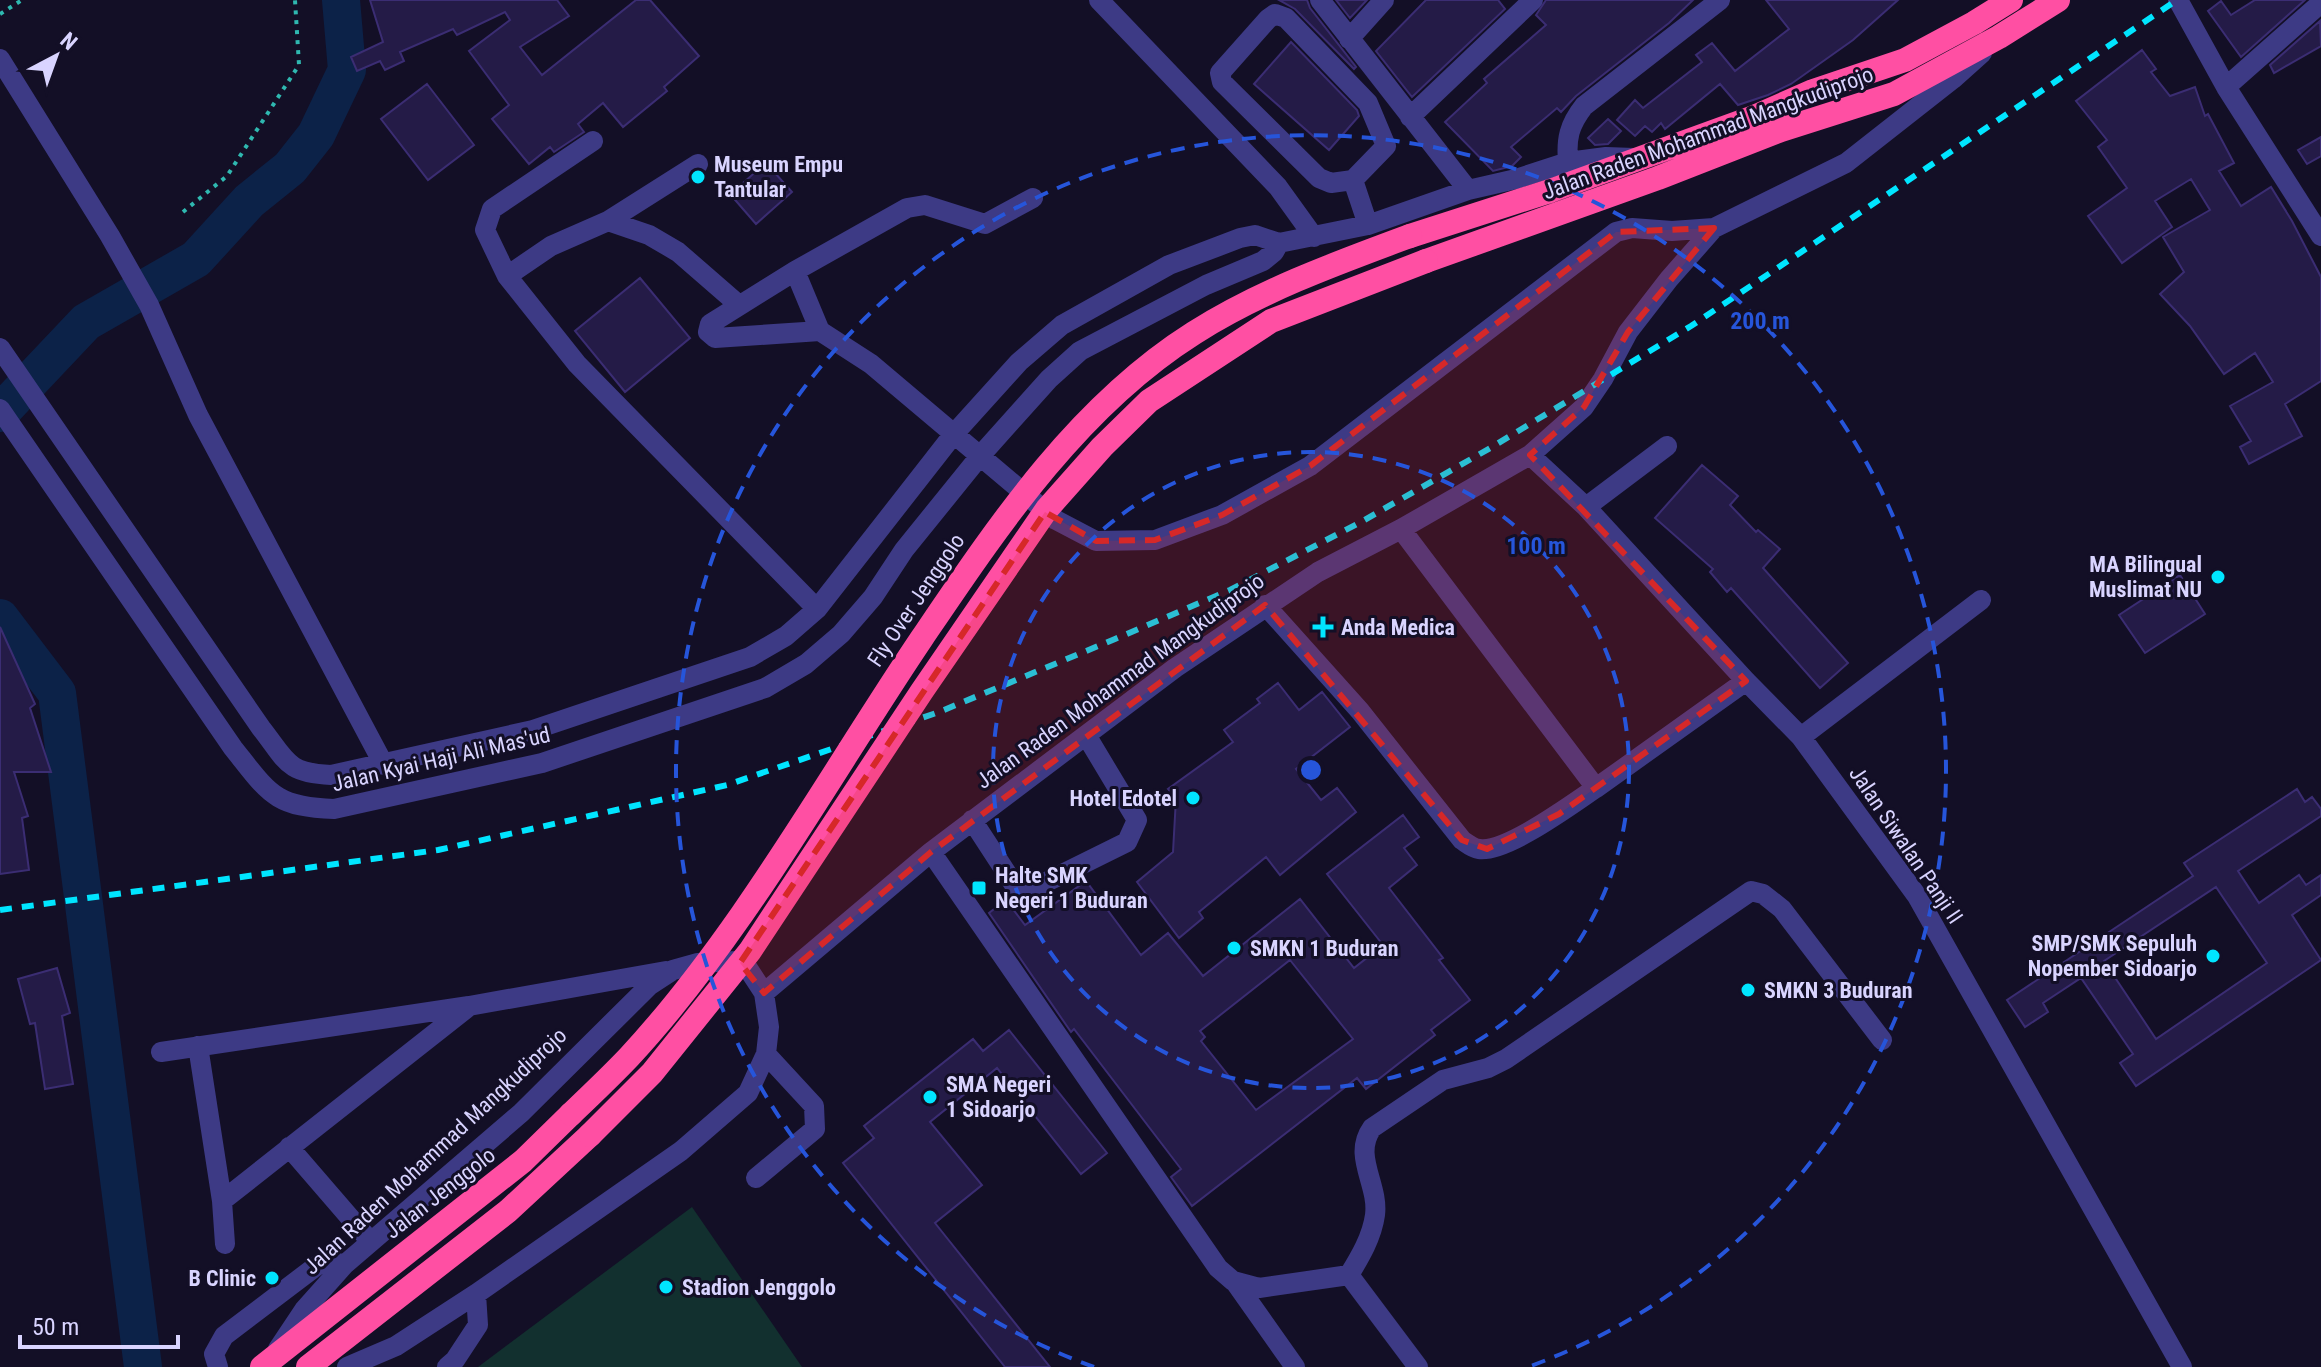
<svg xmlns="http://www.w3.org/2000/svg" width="2321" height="1367" viewBox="0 0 2321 1367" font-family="'Roboto Condensed',sans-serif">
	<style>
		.park { fill: #12302f }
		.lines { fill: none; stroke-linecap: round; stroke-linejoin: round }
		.river { stroke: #0c2248; stroke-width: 38 }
		.building { fill: #241b47; stroke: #3b2d73; stroke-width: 2; fill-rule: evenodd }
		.path { stroke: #2fb8b0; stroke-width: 4; stroke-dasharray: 4 6; stroke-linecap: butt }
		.minor { stroke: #3d3a85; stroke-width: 20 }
		.highway { stroke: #ff4fa3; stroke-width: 24 }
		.rail { stroke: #00e5ff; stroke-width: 6; stroke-dasharray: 12 10; stroke-linecap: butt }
		.highway-bridge { stroke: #ff4fa3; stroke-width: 24 }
		.marked { fill: #d62828; fill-opacity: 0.2; stroke: #d62828; stroke-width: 6; stroke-dasharray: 16 10; stroke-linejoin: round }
		.ring { fill: none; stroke: #2655da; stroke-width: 4; stroke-dasharray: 14 10 }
		.poi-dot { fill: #00e5ff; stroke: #130f26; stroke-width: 3 }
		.labels { text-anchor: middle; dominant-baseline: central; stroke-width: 6; stroke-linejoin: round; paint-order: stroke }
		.street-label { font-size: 22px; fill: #d9d4ff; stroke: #130f26 }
		.poi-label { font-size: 22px; font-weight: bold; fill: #d9d4ff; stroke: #130f26; text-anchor: start }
		.centre { fill: #2655da; stroke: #130f26; stroke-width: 4 }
		.ring-label { font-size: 24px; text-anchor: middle; font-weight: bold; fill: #2655da; stroke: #130f26; stroke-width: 6; stroke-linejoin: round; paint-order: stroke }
	</style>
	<rect width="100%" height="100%" fill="#130f26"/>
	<path class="park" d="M 692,1207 L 802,1367 L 478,1367 Z"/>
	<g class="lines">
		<path class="river" d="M 0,413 L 86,322 L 196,259 L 249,201 L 290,168 L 316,135 L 347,70 L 341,0
			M 0,618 L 57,693 L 143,1367"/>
	</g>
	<path class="building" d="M 370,0 L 557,0 L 569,16 L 520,47 L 542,75 L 636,0 L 650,0 L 699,56 L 664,87 L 667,91 L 623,127 L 603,103 L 578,124 L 584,132 L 554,152 L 550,147 L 529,164 L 492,119 L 509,105 L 469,51 L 510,20 L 505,12 L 457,35 L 453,29 L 400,52 L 404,61 L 385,70 L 380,61 L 357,71 L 351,57 L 383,42 Z
		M 1279,0 L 1307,0 L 1310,8 L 1356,67 L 1354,69 L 1295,9 Z
		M 1336,0 L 1367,0 L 1350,18 Z
		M 1426,0 L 1498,0 L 1505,9 L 1412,97 L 1376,51 Z
		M 1546,0 L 1693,0 L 1669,23 L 1576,96 L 1561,112 L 1557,108 L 1511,147 L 1521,157 L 1512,166 L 1493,171 L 1445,122 L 1487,83 L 1484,79 L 1546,25 L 1536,15 Z
		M 1766,0 L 1898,0 L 1853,40 L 1791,84 L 1768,95 L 1738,105 L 1720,84 L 1665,129 L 1661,123 L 1652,132 L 1645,126 L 1635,136 L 1617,120 L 1635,100 L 1643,108 L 1702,62 L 1696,55 L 1712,43 L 1735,71 L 1789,29 Z
		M 2255,0 L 2305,0 L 2241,57 L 2208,11 L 2221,1 L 2231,15 Z
		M 2320,21 L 2321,46 L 2274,73 L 2270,65 Z
		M 1291,42 L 1357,110 L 1359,116 L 1329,150 L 1254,84 Z
		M 2142,50 L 2156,69 L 2151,72 L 2170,96 L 2195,87 L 2205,116 L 2208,114 L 2234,163 L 2219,171 L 2241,206 L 2271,187 L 2292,221 L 2321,277 L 2321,381 L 2285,404 L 2302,436 L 2249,464 L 2240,447 L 2251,441 L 2230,406 L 2273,382 L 2255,353 L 2224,374 L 2190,326 L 2160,294 L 2184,272 L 2163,237 L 2210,210 L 2191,179 L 2155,201 L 2172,227 L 2122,263 L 2088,216 L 2127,188 L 2098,147 L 2107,140 L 2076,101 Z
		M 427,84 L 474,145 L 428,180 L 381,119 Z
		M 1608,119 L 1621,131 L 1608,144 L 1595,145 L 1588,138 Z
		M 2321,137 L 2321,156 L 2307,164 L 2298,150 Z
		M 766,163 L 792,192 L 756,224 L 730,194 Z
		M 640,278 L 690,338 L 625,392 L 575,331 Z
		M 1702,465 L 1738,496 L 1730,505 L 1756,532 L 1758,530 L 1780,549 L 1763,568 L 1848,663 L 1820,688 L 1731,588 L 1727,592 L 1710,572 L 1713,569 L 1655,518 Z
		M 2180,575 L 2205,614 L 2145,653 L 2119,615 Z
		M 0,627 L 35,704 L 30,708 L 51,772 L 14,772 L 28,816 L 22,818 L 29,870 L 0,874 Z
		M 1278,683 L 1299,710 L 1322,692 L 1350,727 L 1296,769 L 1321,800 L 1337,788 L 1356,812 L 1280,875 L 1266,857 L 1199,912 L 1203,918 L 1179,938 L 1137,882 L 1173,852 L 1176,798 L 1168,789 L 1233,742 L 1224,730 L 1260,703 L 1257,699 Z
		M 2297,789 L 2305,802 L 2312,797 L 2321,809 L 2321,816 L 2238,871 L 2259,903 L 2299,875 L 2306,885 L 2321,875 L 2321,895 L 2292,915 L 2321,960 L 2136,1086 L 2120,1063 L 2133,1054 L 2081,978 L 2043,1003 L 2048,1012 L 2025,1027 L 2007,1000 L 2193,876 L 2184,863 ZM 2216,887 L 2267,963 L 2156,1039 L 2104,961 Z
		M 1403,815 L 1419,837 L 1404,848 L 1417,865 L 1389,888 L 1443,958 L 1439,960 L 1470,1000 L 1431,1030 L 1435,1035 L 1366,1089 L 1357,1078 L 1192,1206 L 1171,1177 L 1181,1169 L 1074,1029 L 1071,1032 L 989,913 L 1006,900 L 1025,925 L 1086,881 L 1141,955 L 1168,933 L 1203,976 L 1300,899 L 1354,968 L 1383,945 L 1327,874 ZM 1290,960 L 1353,1039 L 1256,1110 L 1201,1041 L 1205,1037 L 1200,1031 Z
		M 57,968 L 70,1013 L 62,1016 L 73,1084 L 45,1089 L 35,1023 L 30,1024 L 18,979 Z
		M 1009,1030 L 1107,1153 L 1081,1174 L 997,1068 L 930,1122 L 982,1185 L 935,1223 L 1050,1367 L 1005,1367 L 843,1163 L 874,1138 L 864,1126 L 973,1039 L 983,1051 Z"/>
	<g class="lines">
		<path class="path" d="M 0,14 L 22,0
			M 183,212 L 227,176 L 299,65 L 295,0"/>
		<path class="minor" d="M 1099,0 L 1278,187 L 1314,237
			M 1320,0 L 1468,190
			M 2178,0 L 2226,87 L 2321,236
			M 1349,39 L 1384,0
			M 0,59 L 110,236 L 149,305 L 198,415 L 384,765
			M 2226,87 L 2321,3
			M 1410,117 L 1533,0
			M 1568,162 C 1566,139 1569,125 1584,106 L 1720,0
			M 698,164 L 608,221 L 551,246 L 507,276 L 577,364 L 817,609
			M 1353,180 L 1386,146 L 1368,103 L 1286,18 L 1275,14 L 1268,19 L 1220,73 L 1222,82 L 1319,178 L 1331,183 L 1353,180 L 1368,225
			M 1033,198 L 985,224 L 925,205 L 907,208 L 795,271 L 710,324 L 708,332 L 715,338 L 820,331 L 871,364 L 1056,520 L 1096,541 L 1155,540 L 1222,515 L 1310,466 L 1616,232 L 1632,228 L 1672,231 L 1714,228 L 1846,163 L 1953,79 L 1982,53
			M 608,221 L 649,235 L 678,252 L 739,305
			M 795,271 L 820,331
			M 507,276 L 485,230 L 492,209 L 593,141
			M 0,348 L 261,728 C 287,761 286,773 331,775 L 533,730 L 750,657 L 786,636 L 817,609 L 953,435 L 1019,362 L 1062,325 L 1169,265 L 1240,238 L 1255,235 L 1279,243
			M 0,409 L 233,748 C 269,793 274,807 334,809 L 542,763 L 765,688 L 806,664 L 841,634 L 873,597 L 904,550 L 980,456 L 1049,379 L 1080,351 L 1206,285 L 1263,261 L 1274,252 L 1279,243 L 1368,225 L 1468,190 L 1516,179 L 1568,162 L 1606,157 L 1634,158
			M 1530,455 L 1586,507 L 1746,681 L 1801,737 L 1917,896 L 2182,1367
			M 1586,507 L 1667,446
			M 1265,605 L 1360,711 L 1462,840 C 1468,844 1472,848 1479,849 C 1506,853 1572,804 1596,788 L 1401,529
			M 1801,737 L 1981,600
			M 1596,788 L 1746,681
			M 972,820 L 1015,886 L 1028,891 L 1127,842 L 1137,820 L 1086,735
			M 931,852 L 1218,1268 L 1233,1281 L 1259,1288 L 1349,1275
			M 764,993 L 931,852 L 1175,668 L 1318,572 L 1401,529 L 1530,455 L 1584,407 L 1603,379 L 1628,332 L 1669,279 L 1714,228
			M 198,1046 L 222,1201 L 225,1244
			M 161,1052 L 469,1006 L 666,971
			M 289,1147 L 371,1242
			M 756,1178 L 815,1129 L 814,1106 L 766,1054
			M 222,1201 L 467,1008
			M 1349,1275 C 1360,1257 1372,1237 1375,1215 C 1379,1184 1352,1156 1372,1128 L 1443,1080 L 1488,1068 L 1506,1059 L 1751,891 L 1763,894 L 1782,909 L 1882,1040
			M 1349,1275 L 1418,1367
			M 1235,1282 L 1295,1367
			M 278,1349 L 304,1310 L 344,1265 L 521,1113 L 650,985 L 673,970 L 698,963 L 737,961 L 747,967 L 764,993 L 769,1027 L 766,1054 L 748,1093 L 681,1151 L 476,1294 L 396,1346 L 347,1367
			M 218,1367 L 214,1354 L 224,1336 L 319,1264 L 329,1260 L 344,1265
			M 447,1367 L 455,1360 L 478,1325 L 476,1294"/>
		<path class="highway" d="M 1410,236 L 1550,191 L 1754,117 L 1813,91 L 1905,60 L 1974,23 L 2011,0
			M 1426,261 L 1658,178 L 1781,130 L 1894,94 L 1999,37 L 2058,0
			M 262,1367 L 523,1161 L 571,1114
			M 308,1367 L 508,1211 L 590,1135"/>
		<path class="rail" d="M 0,910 L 438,850 L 727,785 L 939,712 L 1115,639 L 1230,590 L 1361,522 L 1492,447 L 1691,326 L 2177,0"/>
		<path class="highway-bridge" d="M 571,1114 C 591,1095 610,1077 629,1057 C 742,935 829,776 922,638 C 998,526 1077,407 1194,333 C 1260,291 1337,263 1410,236
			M 590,1135 L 652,1073 L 750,951 L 922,691 L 1047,509 L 1102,447 L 1149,401 L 1271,321 L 1426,261"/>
	</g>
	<path class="marked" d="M 1714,228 L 1628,332 L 1584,407 L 1530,455 L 1746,681 L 1559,814 L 1487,849 L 1462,840 L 1265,605 L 931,852 L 764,993 L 740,963 L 1045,512 L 1096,541 L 1155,540 L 1222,515 L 1310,466 L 1616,232 Z"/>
	<g class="ring">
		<circle cx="1311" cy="770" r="318"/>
		<path d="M1094 1367A635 635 0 1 1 1528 1367"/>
	</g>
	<g class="poi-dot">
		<circle cx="698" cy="177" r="8"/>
		<circle cx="2218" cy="577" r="8"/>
		<path d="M1319 615h8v8h8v8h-8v8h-8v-8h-8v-8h8z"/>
		<circle cx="1193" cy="798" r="8"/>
		<rect x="971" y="880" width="16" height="16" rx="4"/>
		<circle cx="1234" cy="948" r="8"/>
		<circle cx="2213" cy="956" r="8"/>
		<circle cx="1748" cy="990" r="8"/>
		<circle cx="930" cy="1097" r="8"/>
		<circle cx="272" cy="1278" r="8"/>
		<circle cx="666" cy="1287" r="8"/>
	</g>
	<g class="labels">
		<g class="street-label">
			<text transform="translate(1708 133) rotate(-20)">Jalan Raden Mohammad Mangkudiprojo</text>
			<text transform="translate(916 600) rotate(-56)">Fly Over Jenggolo</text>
			<text transform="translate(1120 681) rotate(-36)">Jalan Raden Mohammad Mangkudiprojo</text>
			<text transform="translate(441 759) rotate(-13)">Jalan Kyai Haji Ali Mas'ud</text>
			<text transform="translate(1906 845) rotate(56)">Jalan Siwalan Panji II</text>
			<text transform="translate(435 1151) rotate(-43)">Jalan Raden Mohammad Mangkudiprojo</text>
			<text transform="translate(440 1193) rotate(-38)">Jalan Jenggolo</text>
		</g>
		<g class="poi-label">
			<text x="714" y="164">Museum Empu<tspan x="714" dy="25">Tantular</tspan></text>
			<text x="2202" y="564" text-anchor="end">MA Bilingual<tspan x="2202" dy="25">Muslimat NU</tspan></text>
			<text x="1341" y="627">Anda Medica</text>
			<text x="1177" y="798" text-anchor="end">Hotel Edotel</text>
			<text x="995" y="875">Halte SMK<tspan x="995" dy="25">Negeri 1 Buduran</tspan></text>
			<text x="2197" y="943" text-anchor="end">SMP/SMK Sepuluh<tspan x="2197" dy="25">Nopember Sidoarjo</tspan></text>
			<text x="1250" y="948">SMKN 1 Buduran</text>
			<text x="1764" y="990">SMKN 3 Buduran</text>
			<text x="946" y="1084">SMA Negeri<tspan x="946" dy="25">1 Sidoarjo</tspan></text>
			<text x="256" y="1278" text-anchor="end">B Clinic</text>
			<text x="682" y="1287">Stadion Jenggolo</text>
		</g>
	</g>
	<circle cx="1311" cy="770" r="12" class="centre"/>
	<g class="ring-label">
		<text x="1760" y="329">200 m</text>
		<text x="1536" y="554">100 m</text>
	</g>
	<g transform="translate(56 56) rotate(41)" stroke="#130f26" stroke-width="6" paint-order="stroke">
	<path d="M0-6L14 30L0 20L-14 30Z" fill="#d9d4ff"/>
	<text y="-12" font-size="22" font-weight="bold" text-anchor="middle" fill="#d9d4ff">N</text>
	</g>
	<path d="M20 1335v12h158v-12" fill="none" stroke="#d9d4ff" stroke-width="4"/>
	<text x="32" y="1335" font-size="24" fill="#d9d4ff" stroke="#130f26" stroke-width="6" paint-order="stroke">50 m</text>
</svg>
